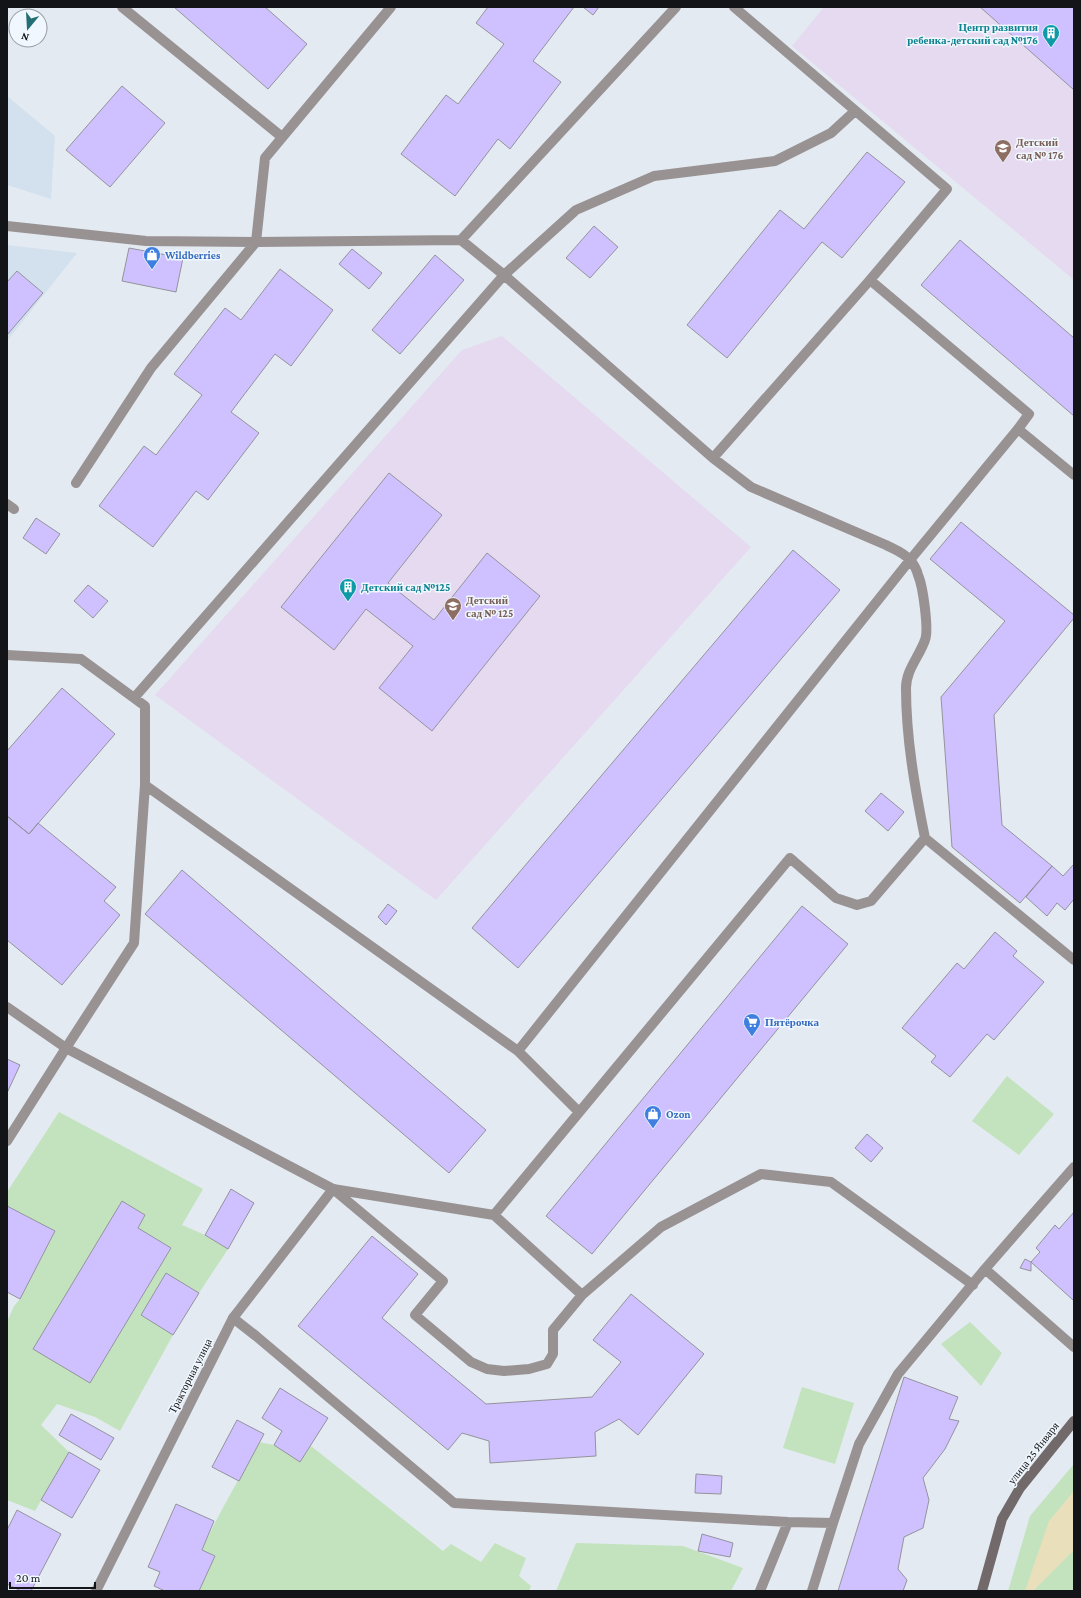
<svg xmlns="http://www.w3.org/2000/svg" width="1081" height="1598" viewBox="0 0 1081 1598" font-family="'Crimson Pro',serif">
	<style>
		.built { fill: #d3e0ee }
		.education { fill: #e5daef }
		.green { fill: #c3e3be }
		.sand { fill: #e9e0bb }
		.building { fill: #cfc1ff; stroke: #94939c }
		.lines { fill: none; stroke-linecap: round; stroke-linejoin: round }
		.lane { stroke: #989293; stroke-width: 10 }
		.street { stroke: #989293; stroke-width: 10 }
		.secondary { stroke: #71696a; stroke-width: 10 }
		.labels { text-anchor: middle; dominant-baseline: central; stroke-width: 3; stroke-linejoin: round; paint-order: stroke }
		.culture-label { font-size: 11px; font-weight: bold; fill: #0d838f; stroke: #f1f7fe; text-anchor: end }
		.education-label { font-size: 11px; font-weight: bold; fill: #785e54; stroke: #f1f7fe; text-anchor: start }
		.shop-label { font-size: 11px; font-weight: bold; fill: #366cbe; stroke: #f1f7fe; text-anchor: start }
		.street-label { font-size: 11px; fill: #121417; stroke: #f1f7fe }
	</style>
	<rect width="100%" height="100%" fill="#e3eaf2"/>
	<path class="built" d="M 7,96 L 55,136 L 51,199 L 7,185 Z
		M 7,245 L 77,253 L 7,341 Z"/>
	<path class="education" d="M 824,7 L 1074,7 L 1074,280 L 792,46 Z
		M 502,336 L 751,547 L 436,900 L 155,695 L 462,350 Z"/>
	<path class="green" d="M 1007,1076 L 1054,1114 L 1019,1155 L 972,1121 Z
		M 59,1112 L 203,1189 L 182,1225 L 205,1235 L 228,1249 L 199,1293 L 166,1273 L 141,1314 L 173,1335 L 120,1431 L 95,1417 L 57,1404 L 41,1425 L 69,1452 L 35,1511 L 7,1500 L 7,1322 L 14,1306 L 20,1299 L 55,1231 L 7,1206 L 7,1192 Z
		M 970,1322 L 1002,1353 L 981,1386 L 941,1344 Z
		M 802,1387 L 854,1403 L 835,1464 L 783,1448 Z
		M 259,1442 L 274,1445 L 300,1462 L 311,1446 L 443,1551 L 451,1544 L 481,1562 L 495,1543 L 526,1558 L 519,1576 L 531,1586 L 529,1591 L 199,1591 L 215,1556 L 202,1550 C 218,1513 240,1479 259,1442 Z
		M 1074,1464 L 1074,1591 L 1008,1591 L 1030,1516 Z
		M 576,1543 L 683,1546 L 743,1568 L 731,1591 L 556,1591 Z"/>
	<path class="sand" d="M 1074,1491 L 1074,1550 L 1033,1591 L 1025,1591 L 1049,1521 Z"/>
	<path class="building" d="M 174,7 L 265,7 L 307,44 L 268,89 Z
		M 488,7 L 574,7 L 533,61 L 561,82 L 510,149 L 498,139 L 455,196 L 401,154 L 446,95 L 458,104 L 504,44 L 476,23 Z
		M 583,7 L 599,7 L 593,15 Z
		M 980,7 L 1074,7 L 1074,90 Z
		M 122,86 L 165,123 L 110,187 L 66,150 Z
		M 867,152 L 905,182 L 842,258 L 822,242 L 727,358 L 687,325 L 780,210 L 804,229 Z
		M 594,226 L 618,247 L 590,278 L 566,258 Z
		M 960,240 L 1074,338 L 1074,416 L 921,285 Z
		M 129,248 L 183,258 L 176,292 L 122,281 Z
		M 352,249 L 382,273 L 369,289 L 339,264 Z
		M 435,255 L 464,280 L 400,354 L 372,330 Z
		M 280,269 L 333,310 L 291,366 L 275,354 L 231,412 L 259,433 L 208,500 L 196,491 L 153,547 L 99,506 L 144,446 L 156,455 L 202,395 L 174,374 L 225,308 L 241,320 Z
		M 17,271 L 43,293 L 7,335 L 7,282 Z
		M 389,473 L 442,515 L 388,583 L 434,620 L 487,553 L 540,596 L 432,731 L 379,688 L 413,646 L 366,609 L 334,650 L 281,607 Z
		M 36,518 L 60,534 L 46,554 L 23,538 Z
		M 961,522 L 1074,615 L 1074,618 L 994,715 L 1002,825 L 1052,866 L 1020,903 L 952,847 L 941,697 L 1005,621 L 930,559 Z
		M 793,550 L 840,590 L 518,968 L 472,928 Z
		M 88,585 L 108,601 L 93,618 L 74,601 Z
		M 62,688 L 115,734 L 29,834 L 7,816 L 7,751 Z
		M 881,793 L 904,812 L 888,831 L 865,811 Z
		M 7,816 L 29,834 L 38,823 L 116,887 L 104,901 L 120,915 L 62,985 L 7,940 Z
		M 1074,864 L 1074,899 L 1065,910 L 1057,903 L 1047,916 L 1026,897 L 1052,866 L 1063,876 Z
		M 182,870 L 486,1130 L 449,1173 L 145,914 Z
		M 388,904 L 397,911 L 386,925 L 378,917 Z
		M 802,906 L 848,944 L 592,1254 L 546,1216 Z
		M 995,932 L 1017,951 L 1013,956 L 1044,982 L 994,1040 L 987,1034 L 950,1077 L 931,1062 L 936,1056 L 902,1028 L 957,963 L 964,969 Z
		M 7,1059 L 20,1065 L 7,1093 Z
		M 867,1134 L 883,1148 L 871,1162 L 855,1148 Z
		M 231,1189 L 254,1203 L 228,1249 L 205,1235 Z
		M 122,1201 L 145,1215 L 138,1228 L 171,1248 L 90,1383 L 33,1349 Z
		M 7,1206 L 55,1231 L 20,1299 L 7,1292 Z
		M 1074,1212 L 1074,1299 L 1073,1300 L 1031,1262 L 1040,1252 L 1036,1248 L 1055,1225 L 1059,1229 Z
		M 372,1236 L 418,1274 L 382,1318 L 486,1404 L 592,1397 L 621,1362 L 593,1340 L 631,1294 L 704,1354 L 638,1435 L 619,1419 L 595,1432 L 596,1456 L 490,1463 L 489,1441 L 462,1433 L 448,1450 L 298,1326 Z
		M 1025,1259 L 1031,1262 L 1031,1271 L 1020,1268 Z
		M 166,1273 L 199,1293 L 173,1335 L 141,1315 Z
		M 904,1377 L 958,1397 L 949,1419 L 959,1421 L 945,1449 L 923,1478 L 929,1500 L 923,1528 L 904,1537 L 898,1569 L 907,1580 L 903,1591 L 838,1591 Z
		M 280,1388 L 328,1418 L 300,1462 L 274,1445 L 282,1431 L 262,1418 Z
		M 71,1414 L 114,1438 L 101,1460 L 59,1435 Z
		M 237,1420 L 264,1434 L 239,1481 L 212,1467 Z
		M 69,1452 L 100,1470 L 72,1518 L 41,1500 Z
		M 696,1474 L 722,1476 L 721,1494 L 695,1493 Z
		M 176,1504 L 214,1521 L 202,1550 L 215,1556 L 199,1591 L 165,1591 L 154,1586 L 160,1572 L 148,1567 Z
		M 17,1510 L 61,1534 L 31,1591 L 21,1591 L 7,1584 L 7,1530 Z
		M 702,1534 L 733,1543 L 730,1557 L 698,1551 Z"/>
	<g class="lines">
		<path class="lane" d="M 122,7 L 282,137
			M 734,7 L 947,189 L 870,280
			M 7,226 L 146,241 L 256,242 L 461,240 L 676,7
			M 461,240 L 504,275 L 713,458 L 870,280 L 1029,414 L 1018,429 L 1074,475
			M 76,483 L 151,368 L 256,242 L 265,158 L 391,7
			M 7,504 L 14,509
			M 7,655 L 81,659 L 145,706 L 145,785
			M 134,698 L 504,275 L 576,210 L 654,176 L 775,161 L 831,133 L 855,111
			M 925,838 L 1074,960
			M 7,1007 L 66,1048 L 333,1189 L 494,1215
			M 66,1048 L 134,943 L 145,785 L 518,1051 L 579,1112
			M 518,1051 L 910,560 L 1018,429
			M 333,1189 L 443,1281 L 415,1315 L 471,1362 L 487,1369 L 504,1371 L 529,1369 L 547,1364 L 553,1354 L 553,1330 L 582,1295 L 494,1215 L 790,858 L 836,898 L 857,905 L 871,901 L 925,838 C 915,789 906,738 906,688 C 906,670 919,657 925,640 C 929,630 923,586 918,575 C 917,570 914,565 911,561 C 905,553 894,549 886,545 L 751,487 L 713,458
			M 985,1269 L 1074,1347
			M 582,1295 L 661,1227 L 761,1174 L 831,1182 L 973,1285
			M 233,1318 L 256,1336 L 454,1503 L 788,1522 L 833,1523 L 859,1444 L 898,1374 L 985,1269 L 1074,1167
			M 760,1591 L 788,1522
			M 812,1591 L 833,1523"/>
		<path class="street" d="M 7,1141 L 66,1048
			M 96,1591 L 233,1318 L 333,1189"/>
		<path class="secondary" d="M 982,1591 L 1002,1519 L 1020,1488 L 1074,1421"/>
	</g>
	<defs>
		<symbol id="building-pin" viewBox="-11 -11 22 30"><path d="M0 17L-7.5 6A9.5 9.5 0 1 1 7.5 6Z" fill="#0f9aa8" stroke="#f1f7fe"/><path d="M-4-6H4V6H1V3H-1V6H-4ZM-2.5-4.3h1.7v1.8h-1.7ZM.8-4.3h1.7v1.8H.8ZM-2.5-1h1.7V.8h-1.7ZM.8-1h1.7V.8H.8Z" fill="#fff"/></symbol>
		<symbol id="school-pin" viewBox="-11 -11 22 30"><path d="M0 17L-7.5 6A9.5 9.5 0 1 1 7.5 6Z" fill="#8d6e63" stroke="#f1f7fe"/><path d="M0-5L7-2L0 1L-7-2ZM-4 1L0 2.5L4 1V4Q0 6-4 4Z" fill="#fff"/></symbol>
		<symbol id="shop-pin" viewBox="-11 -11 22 30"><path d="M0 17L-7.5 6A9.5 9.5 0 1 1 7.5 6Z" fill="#3f7fe0" stroke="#f1f7fe"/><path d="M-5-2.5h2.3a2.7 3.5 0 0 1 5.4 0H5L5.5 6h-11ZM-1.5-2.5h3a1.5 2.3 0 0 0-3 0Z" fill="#fff"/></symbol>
		<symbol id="supermarket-pin" viewBox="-11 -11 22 30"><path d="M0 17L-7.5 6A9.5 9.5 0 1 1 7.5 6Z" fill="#3f7fe0" stroke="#f1f7fe"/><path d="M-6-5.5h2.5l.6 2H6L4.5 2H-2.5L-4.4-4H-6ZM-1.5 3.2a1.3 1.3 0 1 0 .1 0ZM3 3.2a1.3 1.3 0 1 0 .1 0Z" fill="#fff"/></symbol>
	</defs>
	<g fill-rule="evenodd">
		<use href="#building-pin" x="1041" y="23" width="20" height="27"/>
		<use href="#school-pin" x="993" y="138" width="20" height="27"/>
		<use href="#shop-pin" x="142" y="245" width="20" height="27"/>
		<use href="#building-pin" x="338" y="577" width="20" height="27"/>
		<use href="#school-pin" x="443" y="596" width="20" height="27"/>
		<use href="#supermarket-pin" x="742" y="1012" width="20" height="27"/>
		<use href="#shop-pin" x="643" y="1104" width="20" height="27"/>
	</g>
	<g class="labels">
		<g class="culture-label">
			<text x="1038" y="27">Центр развития<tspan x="1038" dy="13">ребенка-детский сад №176</tspan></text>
			<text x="361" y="587" text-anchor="start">Детский сад №125</text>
		</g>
		<g class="education-label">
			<text x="1016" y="142">Детский<tspan x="1016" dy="13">сад № 176</tspan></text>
			<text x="466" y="600">Детский<tspan x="466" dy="13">сад № 125</tspan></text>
		</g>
		<g class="shop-label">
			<text x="165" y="255">Wildberries</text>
			<text x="765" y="1022">Пятёрочка</text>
			<text x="666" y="1114">Ozon</text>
		</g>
		<g class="street-label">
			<text transform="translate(190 1376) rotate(-63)">Тракторная улица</text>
			<text transform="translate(1033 1453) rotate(-52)">улица 25 Января</text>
		</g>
	</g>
	<rect width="1081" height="1598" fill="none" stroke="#121417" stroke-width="16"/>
	<g transform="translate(28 28) rotate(198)"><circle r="19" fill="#f1f7fe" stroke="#989ca2"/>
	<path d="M0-3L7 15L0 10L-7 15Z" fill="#246f75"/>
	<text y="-6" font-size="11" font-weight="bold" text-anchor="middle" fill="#121417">N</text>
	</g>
	<path d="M10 1582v6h85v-6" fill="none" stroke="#121417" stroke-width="2"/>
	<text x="16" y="1582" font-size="12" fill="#121417" stroke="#f1f7fe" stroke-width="3" paint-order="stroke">20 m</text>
</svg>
